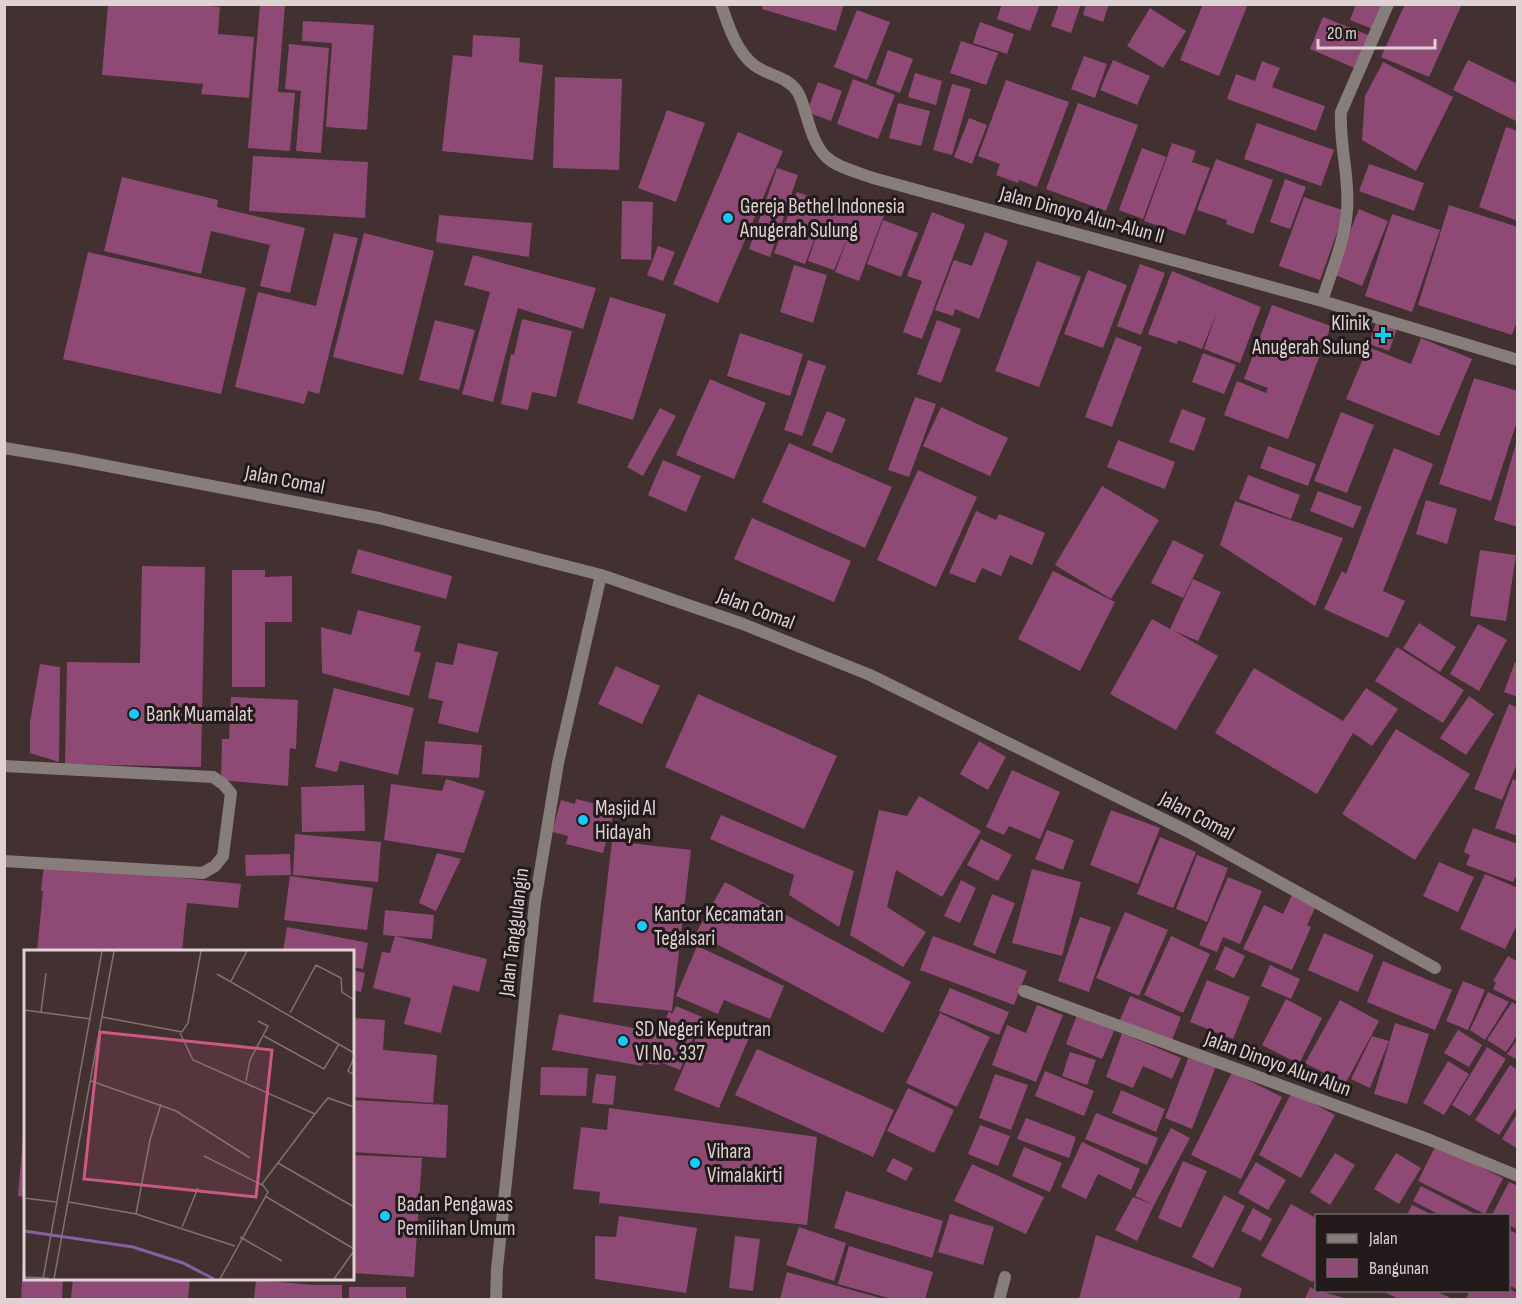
<svg xmlns="http://www.w3.org/2000/svg" width="1522" height="1304" viewBox="0 0 1522 1304" font-family="'Sofia Sans Condensed',sans-serif">
	<style>
		.building { fill: #8f4975 }
		.lines { fill: none; stroke-linecap: round; stroke-linejoin: round }
		.lane { stroke: #877d7a; stroke-width: 12 }
		.street { stroke: #877d7a; stroke-width: 12 }
		.poi-dot { fill: #17cafb; stroke: #231b1b; stroke-width: 2 }
		.labels { text-anchor: middle; dominant-baseline: central; stroke-width: 6; stroke-linejoin: round; paint-order: stroke }
		.poi-label { font-size: 21px; fill: #ded2d3; stroke: #231b1b; text-anchor: start }
		.street-label { font-size: 21px; fill: #ded2d3; stroke: #231b1b }
		.inset-river { fill: none; stroke: #8a5fa0; stroke-width: 3 }
		.inset-road { fill: none; stroke: #817172; stroke-width: 1.5 }
		.view { fill: #cc5985; fill-opacity: 0.15; stroke: #cc5985; stroke-width: 3 }
		.inset-edge { fill: none; stroke: #ded2d3; stroke-width: 3 }
	</style>
	<rect width="100%" height="100%" fill="#433031"/>
	<path class="building" d="M 108,4 L 190,4 L 220,7 L 218,34 L 254,37 L 249,98 L 201,94 L 203,84 L 102,75 Z
		M 260,4 L 285,4 L 278,92 L 295,93 L 290,151 L 248,148 Z
		M 763,4 L 844,4 L 836,31 L 762,9 Z
		M 1002,4 L 1040,4 L 1030,31 L 997,19 Z
		M 1059,4 L 1081,4 L 1071,33 L 1051,26 Z
		M 1086,4 L 1109,4 L 1103,22 L 1083,15 Z
		M 1203,4 L 1248,4 L 1219,76 L 1180,60 Z
		M 1356,4 L 1385,4 L 1375,30 L 1350,20 Z
		M 1405,4 L 1462,4 L 1429,77 L 1381,57 Z
		M 1150,8 L 1186,31 L 1163,68 L 1127,46 Z
		M 857,10 L 890,22 L 867,80 L 834,67 Z
		M 1323,17 L 1371,36 L 1357,69 L 1310,49 Z
		M 303,21 L 374,25 L 367,130 L 326,127 L 332,43 L 302,41 Z
		M 980,22 L 1014,34 L 1007,54 L 973,43 Z
		M 473,35 L 520,38 L 519,62 L 543,65 L 533,160 L 442,151 L 453,55 L 472,57 Z
		M 961,41 L 998,53 L 986,85 L 950,73 Z
		M 289,44 L 329,48 L 321,153 L 296,151 L 301,91 L 285,89 Z
		M 888,50 L 913,59 L 900,93 L 876,84 Z
		M 1084,56 L 1107,64 L 1095,98 L 1071,89 Z
		M 1113,60 L 1150,76 L 1137,105 L 1100,90 Z
		M 1468,60 L 1518,84 L 1518,122 L 1453,90 Z
		M 1262,61 L 1280,68 L 1272,87 L 1325,106 L 1316,131 L 1227,99 L 1236,74 L 1255,81 Z
		M 1383,62 L 1453,97 L 1416,171 L 1362,140 L 1365,96 Z
		M 915,73 L 942,81 L 936,105 L 908,97 Z
		M 555,77 L 622,79 L 619,170 L 553,168 Z
		M 853,79 L 895,95 L 878,139 L 837,124 Z
		M 1006,80 L 1069,102 L 1037,187 L 1019,180 L 1018,183 L 996,175 L 1000,164 L 978,156 Z
		M 818,82 L 842,91 L 831,121 L 807,112 Z
		M 952,84 L 971,89 L 952,155 L 933,150 Z
		M 898,103 L 930,111 L 921,146 L 889,138 Z
		M 1078,103 L 1138,125 L 1106,211 L 1046,189 Z
		M 667,110 L 705,123 L 676,202 L 638,188 Z
		M 969,118 L 987,125 L 972,164 L 954,157 Z
		M 1257,123 L 1334,150 L 1321,186 L 1244,159 Z
		M 1506,127 L 1518,131 L 1518,221 L 1479,207 Z
		M 738,132 L 783,151 L 718,303 L 673,284 Z
		M 1172,143 L 1196,151 L 1192,162 L 1210,168 L 1185,235 L 1144,221 Z
		M 1142,148 L 1166,157 L 1143,219 L 1119,210 Z
		M 253,156 L 368,162 L 365,218 L 249,211 Z
		M 1216,159 L 1273,180 L 1253,234 L 1226,224 L 1227,220 L 1197,210 Z
		M 1369,164 L 1424,183 L 1414,211 L 1359,191 Z
		M 777,168 L 798,175 L 770,257 L 749,249 Z
		M 122,177 L 218,200 L 217,207 L 305,228 L 290,293 L 260,286 L 270,245 L 211,231 L 201,274 L 104,251 Z
		M 1285,179 L 1306,187 L 1290,229 L 1270,222 Z
		M 797,192 L 828,203 L 830,198 L 884,215 L 859,281 L 835,272 L 849,234 L 834,270 L 808,261 L 820,224 L 805,264 L 774,253 Z
		M 1304,197 L 1345,211 L 1320,280 L 1279,266 Z
		M 622,201 L 653,202 L 651,260 L 621,259 Z
		M 1449,205 L 1518,227 L 1518,318 L 1512,335 L 1418,305 Z
		M 1359,209 L 1388,221 L 1362,286 L 1333,274 Z
		M 932,212 L 965,225 L 922,339 L 903,332 L 922,281 L 907,276 Z
		M 1392,214 L 1440,230 L 1412,312 L 1365,296 Z
		M 439,215 L 532,223 L 529,257 L 436,242 Z
		M 883,220 L 918,233 L 901,277 L 867,264 Z
		M 985,232 L 1008,241 L 979,319 L 955,309 L 953,316 L 935,310 L 954,260 L 972,266 Z
		M 334,233 L 358,238 L 319,394 L 308,391 L 304,404 L 235,387 L 258,292 L 316,306 Z
		M 364,233 L 434,251 L 403,375 L 333,357 Z
		M 658,246 L 675,252 L 663,281 L 647,275 Z
		M 88,252 L 246,288 L 221,394 L 63,359 Z
		M 473,255 L 596,288 L 583,329 L 518,308 L 493,402 L 462,394 L 490,292 L 464,285 Z
		M 1037,261 L 1081,277 L 1039,387 L 995,371 Z
		M 1140,264 L 1165,273 L 1141,335 L 1117,326 Z
		M 794,265 L 827,275 L 813,323 L 780,312 Z
		M 1088,270 L 1127,285 L 1103,348 L 1064,334 Z
		M 1172,271 L 1261,307 L 1240,363 L 1204,349 L 1217,312 L 1202,349 L 1178,340 L 1177,344 L 1148,334 Z
		M 610,297 L 666,314 L 633,420 L 577,403 Z
		M 1272,305 L 1331,326 L 1288,439 L 1224,415 L 1237,381 L 1266,393 L 1268,388 L 1244,379 Z
		M 522,319 L 572,331 L 556,397 L 532,392 L 528,410 L 501,404 L 511,354 L 514,355 Z
		M 1377,319 L 1398,326 L 1389,351 L 1369,344 Z
		M 435,320 L 475,330 L 459,390 L 419,380 Z
		M 937,320 L 961,329 L 941,383 L 917,374 Z
		M 740,333 L 803,354 L 790,396 L 727,376 Z
		M 1116,337 L 1142,347 L 1112,427 L 1085,417 Z
		M 1421,338 L 1472,359 L 1439,436 L 1346,399 L 1368,347 L 1411,364 Z
		M 1203,353 L 1236,365 L 1224,394 L 1192,382 Z
		M 808,360 L 826,366 L 802,436 L 784,430 Z
		M 1474,378 L 1518,391 L 1518,418 L 1491,501 L 1439,484 Z
		M 710,379 L 766,403 L 734,479 L 676,455 Z
		M 915,397 L 936,404 L 909,477 L 888,470 Z
		M 941,407 L 1008,438 L 990,476 L 923,446 Z
		M 660,408 L 676,416 L 643,476 L 627,467 Z
		M 1182,409 L 1206,418 L 1194,451 L 1169,442 Z
		M 827,411 L 846,419 L 832,453 L 812,445 Z
		M 1341,412 L 1374,425 L 1347,493 L 1314,481 Z
		M 1118,440 L 1175,462 L 1165,489 L 1107,467 Z
		M 1517,440 L 1518,440 L 1518,527 L 1494,520 Z
		M 789,443 L 892,487 L 865,548 L 762,502 Z
		M 1268,446 L 1316,464 L 1308,486 L 1260,468 Z
		M 1394,448 L 1433,464 L 1383,591 L 1405,601 L 1388,638 L 1324,609 L 1342,571 L 1346,574 Z
		M 663,460 L 701,476 L 686,512 L 648,495 Z
		M 918,470 L 977,497 L 936,587 L 877,560 Z
		M 1248,475 L 1300,495 L 1291,519 L 1239,499 Z
		M 1102,486 L 1159,520 L 1111,599 L 1055,565 Z
		M 1318,491 L 1362,507 L 1353,528 L 1310,511 Z
		M 1426,500 L 1457,509 L 1447,544 L 1416,534 Z
		M 1235,501 L 1343,538 L 1315,606 L 1220,545 Z
		M 976,511 L 996,520 L 999,514 L 1045,533 L 1032,565 L 1010,555 L 1001,576 L 982,568 L 975,583 L 949,573 Z
		M 752,518 L 851,561 L 834,602 L 734,559 Z
		M 1173,540 L 1204,555 L 1183,598 L 1151,583 Z
		M 358,549 L 452,576 L 446,599 L 351,573 Z
		M 1480,550 L 1516,555 L 1506,621 L 1470,616 Z
		M 142,566 L 205,567 L 201,767 L 65,764 L 67,662 L 140,663 Z
		M 232,570 L 265,570 L 265,577 L 292,576 L 292,622 L 265,622 L 265,687 L 232,687 Z
		M 1053,571 L 1115,602 L 1080,671 L 1018,639 Z
		M 1193,579 L 1221,592 L 1198,641 L 1174,631 L 1218,656 L 1176,730 L 1110,694 L 1152,619 L 1170,629 Z
		M 358,610 L 421,626 L 414,651 L 421,653 L 409,696 L 322,673 L 321,627 L 351,635 Z
		M 1419,623 L 1456,647 L 1440,672 L 1403,648 Z
		M 1478,624 L 1507,640 L 1479,691 L 1450,674 Z
		M 458,643 L 498,652 L 478,733 L 438,723 L 443,701 L 428,698 L 436,662 L 453,665 Z
		M 1397,647 L 1464,690 L 1443,723 L 1375,681 Z
		M 1515,662 L 1518,663 L 1518,697 L 1504,692 Z
		M 40,664 L 60,667 L 59,762 L 30,753 L 30,722 Z
		M 616,666 L 660,686 L 642,724 L 598,704 Z
		M 1254,668 L 1343,721 L 1366,688 L 1398,709 L 1372,746 L 1353,733 L 1317,794 L 1215,733 Z
		M 334,688 L 414,708 L 398,775 L 340,761 L 337,772 L 315,767 Z
		M 698,694 L 837,756 L 804,829 L 665,767 Z
		M 1469,696 L 1494,714 L 1466,755 L 1440,738 Z
		M 231,697 L 298,700 L 296,749 L 290,748 L 288,786 L 221,780 L 222,739 L 229,739 Z
		M 1509,704 L 1518,708 L 1518,761 L 1502,800 L 1474,789 Z
		M 1396,729 L 1470,774 L 1415,860 L 1342,814 Z
		M 425,741 L 482,745 L 479,778 L 422,774 Z
		M 979,741 L 1006,757 L 988,790 L 960,774 Z
		M 1012,770 L 1060,792 L 1040,839 L 1009,826 L 1004,835 L 986,827 Z
		M 446,779 L 485,791 L 464,853 L 384,840 L 391,784 L 442,791 Z
		M 1513,779 L 1518,781 L 1518,836 L 1495,828 Z
		M 364,785 L 365,831 L 302,832 L 301,787 Z
		M 919,796 L 981,831 L 942,897 L 896,870 L 887,907 L 926,932 L 903,967 L 850,935 L 879,810 L 907,816 Z
		M 576,799 L 615,809 L 603,853 L 566,844 L 568,836 L 552,832 L 561,800 L 575,804 Z
		M 1111,810 L 1160,828 L 1138,884 L 1090,865 Z
		M 721,815 L 854,871 L 839,927 L 789,895 L 794,875 L 710,839 Z
		M 1473,828 L 1518,844 L 1518,872 L 1513,882 L 1466,865 L 1470,855 L 1464,852 Z
		M 1047,830 L 1074,840 L 1063,870 L 1035,859 Z
		M 295,834 L 381,842 L 378,882 L 293,875 Z
		M 1160,837 L 1196,852 L 1173,908 L 1137,894 Z
		M 981,839 L 1012,855 L 998,881 L 967,865 Z
		M 612,841 L 691,850 L 672,1011 L 593,1002 Z
		M 437,853 L 461,859 L 436,911 L 419,903 Z
		M 290,854 L 291,875 L 246,876 L 245,855 Z
		M 1197,855 L 1228,868 L 1207,922 L 1176,909 Z
		M 1439,862 L 1474,877 L 1458,912 L 1423,896 Z
		M 44,864 L 241,884 L 238,908 L 187,903 L 182,951 L 37,951 L 43,891 L 41,891 Z
		M 1032,869 L 1081,882 L 1062,956 L 1012,943 Z
		M 1485,874 L 1518,888 L 1518,923 L 1505,949 L 1460,929 Z
		M 290,876 L 373,888 L 367,930 L 284,920 Z
		M 1228,877 L 1262,891 L 1240,944 L 1223,937 L 1217,952 L 1199,945 Z
		M 961,880 L 976,888 L 960,923 L 944,916 Z
		M 725,882 L 911,982 L 883,1033 L 696,933 Z
		M 992,894 L 1015,903 L 995,954 L 973,945 Z
		M 1292,895 L 1316,906 L 1307,925 L 1311,927 L 1292,970 L 1243,949 L 1264,905 L 1283,914 Z
		M 385,910 L 434,915 L 432,939 L 383,935 Z
		M 1125,912 L 1168,930 L 1139,996 L 1096,978 Z
		M 1080,917 L 1111,927 L 1089,992 L 1058,981 Z
		M 287,927 L 368,943 L 363,969 L 352,967 L 352,951 L 283,951 Z
		M 1324,933 L 1374,955 L 1358,992 L 1308,970 Z
		M 395,936 L 487,959 L 479,992 L 453,985 L 441,1033 L 404,1024 L 411,998 L 373,988 L 382,952 L 390,953 Z
		M 933,936 L 1027,971 L 1014,1005 L 920,970 Z
		M 1171,936 L 1210,954 L 1183,1013 L 1144,995 Z
		M 697,946 L 784,986 L 770,1019 L 724,1000 L 718,1014 L 676,996 Z
		M 1225,946 L 1245,956 L 1234,978 L 1215,969 Z
		M 1508,956 L 1518,962 L 1518,1002 L 1493,989 L 1496,982 L 1493,981 Z
		M 1383,961 L 1452,990 L 1435,1030 L 1367,1002 Z
		M 1270,965 L 1300,979 L 1291,999 L 1261,986 Z
		M 352,970 L 365,973 L 361,992 L 352,990 Z
		M 1207,980 L 1250,997 L 1233,1039 L 1190,1022 Z
		M 1463,981 L 1485,990 L 1468,1030 L 1446,1021 Z
		M 950,988 L 1009,1012 L 999,1035 L 939,1011 Z
		M 1488,992 L 1509,1002 L 1485,1040 L 1470,1030 Z
		M 1130,996 L 1181,1017 L 1172,1040 L 1120,1020 Z
		M 1286,999 L 1322,1018 L 1299,1064 L 1262,1045 Z
		M 1340,1000 L 1379,1021 L 1345,1084 L 1305,1063 Z
		M 1512,1002 L 1518,1006 L 1518,1034 L 1506,1052 L 1487,1040 Z
		M 1037,1005 L 1063,1015 L 1036,1082 L 992,1065 L 1007,1025 L 1026,1033 Z
		M 676,1006 L 702,1017 L 680,1070 L 660,1062 L 659,1065 L 643,1063 L 642,1066 L 552,1050 L 559,1014 L 660,1033 L 669,1011 L 672,1014 Z
		M 940,1013 L 990,1037 L 957,1107 L 906,1083 Z
		M 1077,1015 L 1114,1031 L 1102,1059 L 1066,1044 Z
		M 352,1018 L 385,1020 L 383,1050 L 437,1055 L 433,1103 L 352,1097 Z
		M 704,1019 L 749,1038 L 719,1108 L 674,1090 Z
		M 1395,1023 L 1429,1034 L 1407,1104 L 1374,1094 Z
		M 1458,1030 L 1482,1045 L 1469,1067 L 1444,1053 Z
		M 1122,1033 L 1181,1058 L 1172,1079 L 1143,1066 L 1133,1088 L 1106,1077 Z
		M 1372,1036 L 1389,1041 L 1370,1088 L 1351,1079 Z
		M 1518,1039 L 1518,1060 L 1507,1054 Z
		M 1487,1047 L 1506,1059 L 1470,1116 L 1452,1105 Z
		M 757,1049 L 894,1110 L 873,1157 L 735,1095 Z
		M 1070,1052 L 1096,1060 L 1087,1085 L 1062,1076 Z
		M 1189,1056 L 1216,1066 L 1192,1129 L 1165,1118 Z
		M 1448,1061 L 1469,1074 L 1444,1115 L 1423,1103 Z
		M 1510,1065 L 1518,1070 L 1518,1105 L 1499,1135 L 1475,1120 Z
		M 541,1067 L 588,1068 L 586,1096 L 540,1095 Z
		M 1045,1071 L 1094,1091 L 1084,1116 L 1035,1096 Z
		M 1232,1072 L 1282,1097 L 1241,1179 L 1191,1155 Z
		M 596,1074 L 616,1076 L 613,1105 L 592,1103 Z
		M 995,1074 L 1028,1085 L 1011,1130 L 979,1118 Z
		M 908,1088 L 954,1110 L 934,1153 L 887,1131 Z
		M 1121,1090 L 1165,1109 L 1156,1132 L 1112,1113 Z
		M 1292,1092 L 1335,1115 L 1301,1178 L 1259,1155 Z
		M 352,1100 L 448,1105 L 446,1158 L 352,1152 Z
		M 609,1108 L 817,1137 L 807,1225 L 599,1203 L 600,1192 L 573,1189 L 581,1127 L 607,1130 Z
		M 1518,1112 L 1518,1149 L 1502,1139 Z
		M 1096,1113 L 1158,1138 L 1147,1165 L 1085,1139 Z
		M 1026,1118 L 1076,1137 L 1069,1158 L 1017,1139 Z
		M 980,1125 L 1010,1136 L 998,1166 L 968,1154 Z
		M 1171,1128 L 1190,1138 L 1154,1205 L 1135,1196 Z
		M 23,1137 L 26,1137 L 26,1197 L 18,1196 Z
		M 1082,1142 L 1140,1169 L 1131,1190 L 1098,1174 L 1086,1199 L 1061,1187 Z
		M 1436,1145 L 1503,1178 L 1485,1214 L 1418,1181 Z
		M 1024,1147 L 1062,1163 L 1050,1192 L 1012,1176 Z
		M 1335,1153 L 1355,1165 L 1330,1205 L 1310,1192 Z
		M 1396,1153 L 1421,1168 L 1399,1204 L 1374,1189 Z
		M 352,1155 L 422,1158 L 414,1277 L 352,1273 Z
		M 893,1158 L 913,1168 L 906,1181 L 886,1171 Z
		M 1183,1161 L 1207,1171 L 1181,1228 L 1158,1218 Z
		M 1256,1162 L 1286,1180 L 1268,1210 L 1238,1193 Z
		M 972,1164 L 1044,1197 L 1026,1234 L 954,1201 Z
		M 1509,1182 L 1518,1186 L 1518,1230 L 1509,1225 L 1509,1215 L 1492,1215 Z
		M 1421,1186 L 1477,1215 L 1440,1215 L 1413,1201 Z
		M 846,1191 L 943,1221 L 932,1258 L 834,1228 Z
		M 1224,1195 L 1245,1206 L 1213,1268 L 1192,1257 Z
		M 1133,1197 L 1154,1205 L 1137,1241 L 1115,1230 Z
		M 1291,1204 L 1316,1218 L 1316,1276 L 1313,1282 L 1261,1256 Z
		M 1412,1205 L 1433,1215 L 1407,1215 Z
		M 1253,1208 L 1272,1219 L 1261,1241 L 1241,1231 Z
		M 950,1214 L 994,1227 L 983,1265 L 938,1252 Z
		M 619,1216 L 697,1228 L 686,1293 L 595,1279 L 595,1236 L 616,1237 Z
		M 799,1227 L 846,1243 L 834,1281 L 786,1265 Z
		M 1509,1230 L 1518,1234 L 1518,1290 L 1509,1285 Z
		M 1096,1235 L 1242,1288 L 1239,1299 L 1079,1299 Z
		M 735,1236 L 760,1239 L 753,1291 L 729,1288 Z
		M 849,1246 L 933,1272 L 925,1299 L 892,1299 L 838,1284 Z
		M 23,1265 L 26,1265 L 26,1278 L 63,1278 L 62,1299 L 21,1299 Z
		M 787,1272 L 884,1299 L 780,1299 Z
		M 73,1278 L 190,1278 L 188,1299 L 71,1299 Z
		M 256,1280 L 314,1285 L 342,1285 L 342,1299 L 254,1299 Z
		M 349,1287 L 406,1287 L 406,1299 L 349,1299 Z
		M 1310,1287 L 1316,1290 L 1347,1299 L 1305,1299 Z
		M 1509,1289 L 1518,1293 L 1518,1299 L 1466,1299 L 1470,1290 L 1508,1290 Z
		M 1380,1290 L 1433,1290 L 1453,1299 L 1399,1299 Z"/>
	<g class="lines">
		<path class="lane" d="M 4,766 L 213,777 L 223,784 L 231,793 L 223,856 L 215,866 L 203,873 L 4,861"/>
		<path class="street" d="M 721,4 C 728,25 736,51 754,65 C 766,75 787,76 797,91 C 802,98 805,112 808,121 C 820,164 834,164 873,178 L 1322,301 L 1518,360
			M 1322,301 C 1331,272 1345,241 1347,210 C 1350,177 1339,145 1341,112 L 1388,4
			M 4,448 L 71,459 L 379,518 L 601,575 L 743,624 L 870,675 L 1187,831 L 1435,968
			M 1024,991 L 1430,1140 L 1518,1176
			M 496,1300 L 497,1269 L 535,902 L 558,763 L 601,575
			M 999,1300 L 1005,1277"/>
	</g>
	<g class="poi-dot">
		<circle cx="728" cy="218" r="6"/>
		<path d="M1380 326h6v6h6v6h-6v6h-6v-6h-6v-6h6z"/>
		<circle cx="134" cy="714" r="6"/>
		<circle cx="583" cy="820" r="6"/>
		<circle cx="642" cy="926" r="6"/>
		<circle cx="623" cy="1041" r="6"/>
		<circle cx="695" cy="1163" r="6"/>
		<circle cx="385" cy="1216" r="6"/>
	</g>
	<g class="labels">
		<g class="poi-label">
			<text x="740" y="206">Gereja Bethel Indonesia<tspan x="740" dy="24">Anugerah Sulung</tspan></text>
			<text x="1370" y="323" text-anchor="end">Klinik<tspan x="1370" dy="24">Anugerah Sulung</tspan></text>
			<text x="146" y="714">Bank Muamalat</text>
			<text x="595" y="808">Masjid Al<tspan x="595" dy="24">Hidayah</tspan></text>
			<text x="654" y="914">Kantor Kecamatan<tspan x="654" dy="24">Tegalsari</tspan></text>
			<text x="635" y="1029">SD Negeri Keputran<tspan x="635" dy="24">VI No. 337</tspan></text>
			<text x="707" y="1151">Vihara<tspan x="707" dy="24">Vimalakirti</tspan></text>
			<text x="397" y="1204">Badan Pengawas<tspan x="397" dy="24">Pemilihan Umum</tspan></text>
		</g>
		<g class="street-label">
			<text transform="translate(1082 215) rotate(15)">Jalan Dinoyo Alun-Alun II</text>
			<text transform="translate(285 480) rotate(11)">Jalan Comal</text>
			<text transform="translate(756 609) rotate(21)">Jalan Comal</text>
			<text transform="translate(1197 816) rotate(28)">Jalan Comal</text>
			<text transform="translate(514 932) rotate(-83)">Jalan Tanggulangin</text>
			<text transform="translate(1278 1064) rotate(20)">Jalan Dinoyo Alun Alun</text>
		</g>
	</g>
	<g transform="translate(24 950)">
		<rect width="330" height="330" fill="#433031"/>
		<path class="inset-river" d="M 0,281 L 109,297 L 159,313 L 190,329"/>
		<path class="inset-road" d="M 193,24 L 330,103M 207,31 L 223,1M 0,60 L 67,69M 17,62 L 22,23M 266,63 L 292,15 L 317,28 L 318,42 L 330,50M 78,67 L 158,82 L 164,73 L 177,1M 156,83 L 169,110 L 291,164M 240,86 L 300,119 L 315,94M 330,108 L 324,121 L 330,125M 67,131 L 152,161 L 226,208M 222,131 L 226,110 L 244,76 L 234,71M 180,206 L 238,235M 254,213 L 330,257M 241,246 L 330,299M 0,248 L 32,252M 45,252 L 112,264 L 211,296M 112,264 L 126,190 L 137,154M 158,277 L 174,238M 216,287 L 258,311M 0,327 L 25,328M 19,329 L 78,1M 30,329 L 90,1M 196,329 L 244,242 L 238,234 L 291,164 L 304,148 L 330,157M 310,329 L 330,301"/>
		<path class="view" d="M 76,82 L 248,100 L 232,247 L 60,229 Z"/>
		<rect width="330" height="330" class="inset-edge"/>
	</g>
	<rect width="1522" height="1304" fill="none" stroke="#ded2d3" stroke-width="12"/>
	<rect x="1315" y="1214" width="195" height="78" fill="#231b1b" stroke="#6e6465" stroke-width="1.5"/>
	<rect x="1327" y="1234" width="30" height="9" fill="#877d7a" stroke="#6e6465" stroke-width="1.5"/>
	<text x="1369" y="1244" font-size="18" fill="#ded2d3">Jalan</text>
	<rect x="1327" y="1259" width="30" height="18" fill="#8f4975" stroke="#6e6465" stroke-width="1.5"/>
	<text x="1369" y="1274" font-size="18" fill="#ded2d3">Bangunan</text>
	<path d="M1318 39v9h117v-9" fill="none" stroke="#ded2d3" stroke-width="3"/>
	<text x="1327" y="39" font-size="18" fill="#ded2d3" stroke="#231b1b" stroke-width="4.5" paint-order="stroke">20 m</text>
</svg>
